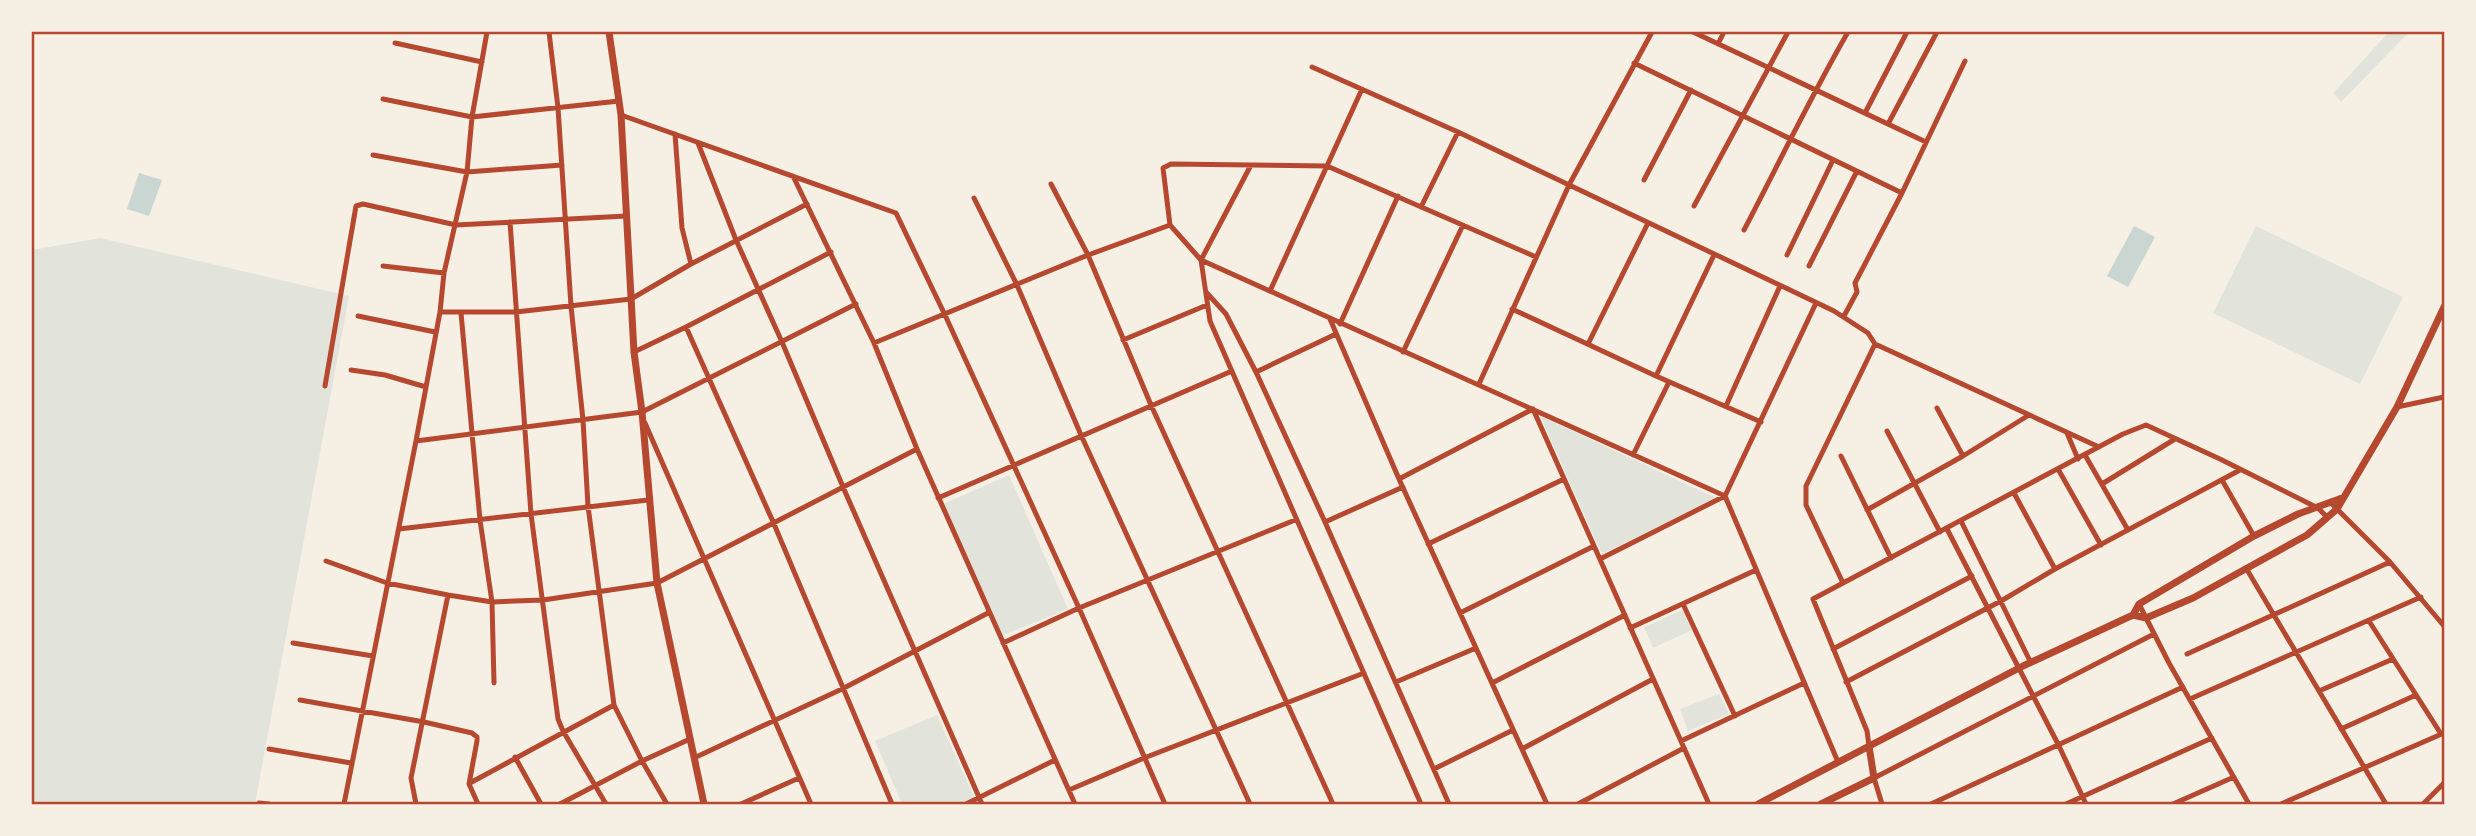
<svg xmlns="http://www.w3.org/2000/svg" width="2476" height="836" viewBox="0 0 2476 836" font-family="'Varela Round',sans-serif">
	<style>
		.green { fill: #e2e4dc }
		.water { fill: #c9d6d2 }
		.lines { fill: none; stroke-linecap: round; stroke-linejoin: round }
		.minor { stroke: #b5482f; stroke-width: 5 }
		.tertiary { stroke: #b5482f; stroke-width: 7 }
		.neatline { fill: none; stroke: #b5482f; stroke-width: 2.5 }
	</style>
	<rect width="100%" height="100%" fill="#f6efe4"/>
	<path class="green" d="M 2389,32 L 2409,32 L 2341,102 L 2333,93 Z
		M 2256,226 L 2403,297 L 2360,384 L 2213,313 Z
		M 100,238 L 349,296 L 255,804 L 32,804 L 32,250 Z
		M 1540,416 L 1716,498 L 1602,554 Z
		M 1009,475 L 1068,609 L 1001,636 L 943,504 Z
		M 1682,610 L 1692,630 L 1653,648 L 1644,627 Z
		M 1719,694 L 1729,714 L 1688,731 L 1680,709 Z
		M 937,715 L 974,797 L 959,804 L 902,804 L 875,741 Z"/>
	<path class="water" d="M 139,173 L 162,180 L 149,216 L 127,209 Z
		M 2134,226 L 2155,237 L 2128,287 L 2107,276 Z"/>
	<g class="lines">
		<path class="minor" d="M 549,32 L 558,108 L 571,306 L 583,420 L 588,506 L 614,705 L 642,761 L 667,804
			M 1693,32 L 1926,142
			M 395,43 L 482,62
			M 1718,44 L 1724,32
			M 1634,63 L 1902,193
			M 1312,67 L 1458,132 L 1834,311 L 1868,333 L 1875,344 L 2099,447
			M 383,99 L 472,117 L 619,101
			M 1865,113 L 1907,32
			M 621,115 L 896,213 L 945,315 L 1079,608 L 1165,804
			M 1888,124 L 1937,32
			M 675,134 L 682,228 L 691,264
			M 698,143 L 736,240 L 782,342 L 843,487 L 982,804
			M 373,155 L 467,172 L 562,165
			M 1251,165 L 1201,260 L 1210,321 L 1421,804
			M 793,176 L 874,343 L 917,449 L 1075,804
			M 1644,180 L 1691,90
			M 1051,184 L 1088,255 L 1151,405 L 1333,804
			M 974,198 L 1017,285 L 1081,435 L 1250,804
			M 1694,206 L 1788,32
			M 1421,207 L 1458,132
			M 510,222 L 531,514 L 558,719 L 563,731 L 606,804
			M 1744,230 C 1779,163 1811,96 1848,32
			M 1787,255 L 1833,160
			M 1536,257 L 1327,166 L 1171,164 L 1163,168 L 1170,225 L 1201,260 L 1725,496 L 1838,762
			M 383,266 L 444,273
			M 1809,266 L 1857,171
			M 1270,291 L 1362,89
			M 1206,292 L 1226,314 L 1256,372 L 1325,522 L 1449,804
			M 1512,309 L 1656,376 L 1761,422
			M 440,312 L 516,312 L 631,299 L 691,264 L 807,204
			M 461,313 L 480,520 L 492,602 L 494,683
			M 358,316 L 435,332
			M 1844,316 L 1857,292 L 1855,283 L 1902,193 L 1965,61
			M 1330,319 L 1399,479 L 1547,804
			M 1340,324 L 1398,196
			M 686,327 L 774,524 L 892,804
			M 1123,340 L 1207,305
			M 874,343 L 1088,255 L 1170,225
			M 1588,344 L 1648,223
			M 634,352 L 686,327 L 831,252
			M 1403,352 L 1463,225
			M 351,370 L 385,375 L 426,387
			M 1256,372 L 1336,334
			M 1656,376 L 1714,255
			M 1479,384 L 1569,185 L 1652,32
			M 325,386 L 356,206 L 363,204 L 456,225 L 626,216
			M 1726,406 L 1780,286
			M 2397,407 L 2444,397
			M 1937,408 L 1963,456
			M 1533,409 L 1709,804
			M 645,423 L 811,804
			M 1887,431 L 1940,532
			M 2067,433 L 2078,459
			M 416,441 L 642,412 L 856,304
			M 1633,455 L 1669,382
			M 2085,455 L 2128,530
			M 1841,456 L 1891,558
			M 2058,469 L 2101,545
			M 1399,479 L 1533,409
			M 2222,480 L 2254,536
			M 2102,484 L 2175,439
			M 2014,493 L 2055,569
			M 938,498 L 1232,371
			M 2331,503 L 2390,562 L 2444,626
			M 1867,510 L 1963,456 L 2029,415
			M 1961,521 L 2031,663
			M 1325,522 L 1403,487
			M 399,529 L 648,500
			M 1947,529 L 2059,746 L 2086,804
			M 1428,544 L 1564,479
			M 1600,559 L 1725,496 L 1816,303
			M 326,561 L 387,583 L 448,595 L 492,602 L 543,600 L 657,583 L 917,449
			M 2246,568 L 2386,804
			M 1843,583 L 1806,505 L 1806,486 L 1875,344
			M 1683,604 L 1735,716
			M 2139,604 L 2169,663 L 2249,804
			M 1460,613 L 1594,546
			M 2369,621 L 2441,734
			M 1630,628 L 1756,570
			M 293,643 L 373,656
			M 1003,643 L 1079,608 L 1295,520
			M 1833,649 L 1972,576
			M 2187,654 L 2390,562
			M 1396,682 L 1476,648
			M 1846,682 L 2001,601 L 2055,569 L 2240,470
			M 1492,683 L 1625,615
			M 2319,691 L 2393,659
			M 2190,699 L 2421,597
			M 300,700 L 424,722 L 472,733 L 477,737 L 477,741 L 469,784 L 478,804
			M 2341,729 L 2416,695
			M 1681,741 L 1804,683
			M 1869,746 L 1867,731 L 1813,599 L 2123,434 L 2146,425 L 2220,459 L 2318,508 L 2327,517
			M 269,749 L 351,763
			M 1522,749 L 1653,679
			M 515,757 L 541,804
			M 694,758 L 842,689 L 988,613
			M 1434,769 L 1513,730
			M 470,783 L 614,705
			M 1069,790 L 1144,758 L 1364,673
			M 259,803 L 269,804
			M 344,804 L 416,441 L 440,312 L 444,273 L 467,172 L 472,117 L 487,32
			M 416,804 L 411,778 L 448,595
			M 560,804 L 642,761 L 690,739
			M 741,804 L 799,778
			M 966,804 L 1055,760
			M 1578,804 L 1684,748
			M 1882,804 L 1874,778 L 2154,634
			M 1931,804 L 2183,687
			M 2066,804 L 2212,738
			M 2173,804 L 2234,777
			M 2281,804 L 2444,733
			M 2423,804 L 2444,783"/>
		<path class="tertiary" d="M 609,32 L 621,115 L 634,352 L 642,412 L 657,583 L 704,804
			M 2133,615 L 2146,618 L 2193,598 L 2307,535 L 2337,509 L 2397,407 L 2444,307
			M 1758,804 L 2023,666 L 2133,615 L 2139,604 L 2254,536 L 2298,514 L 2342,498
			M 1821,804 L 1874,778 L 1869,746"/>
	</g>
	<rect width="2476" height="836" fill="none" stroke="#f6efe4" stroke-width="66"/>
	<rect x="33" y="33" width="2410" height="770" class="neatline"/>
</svg>
